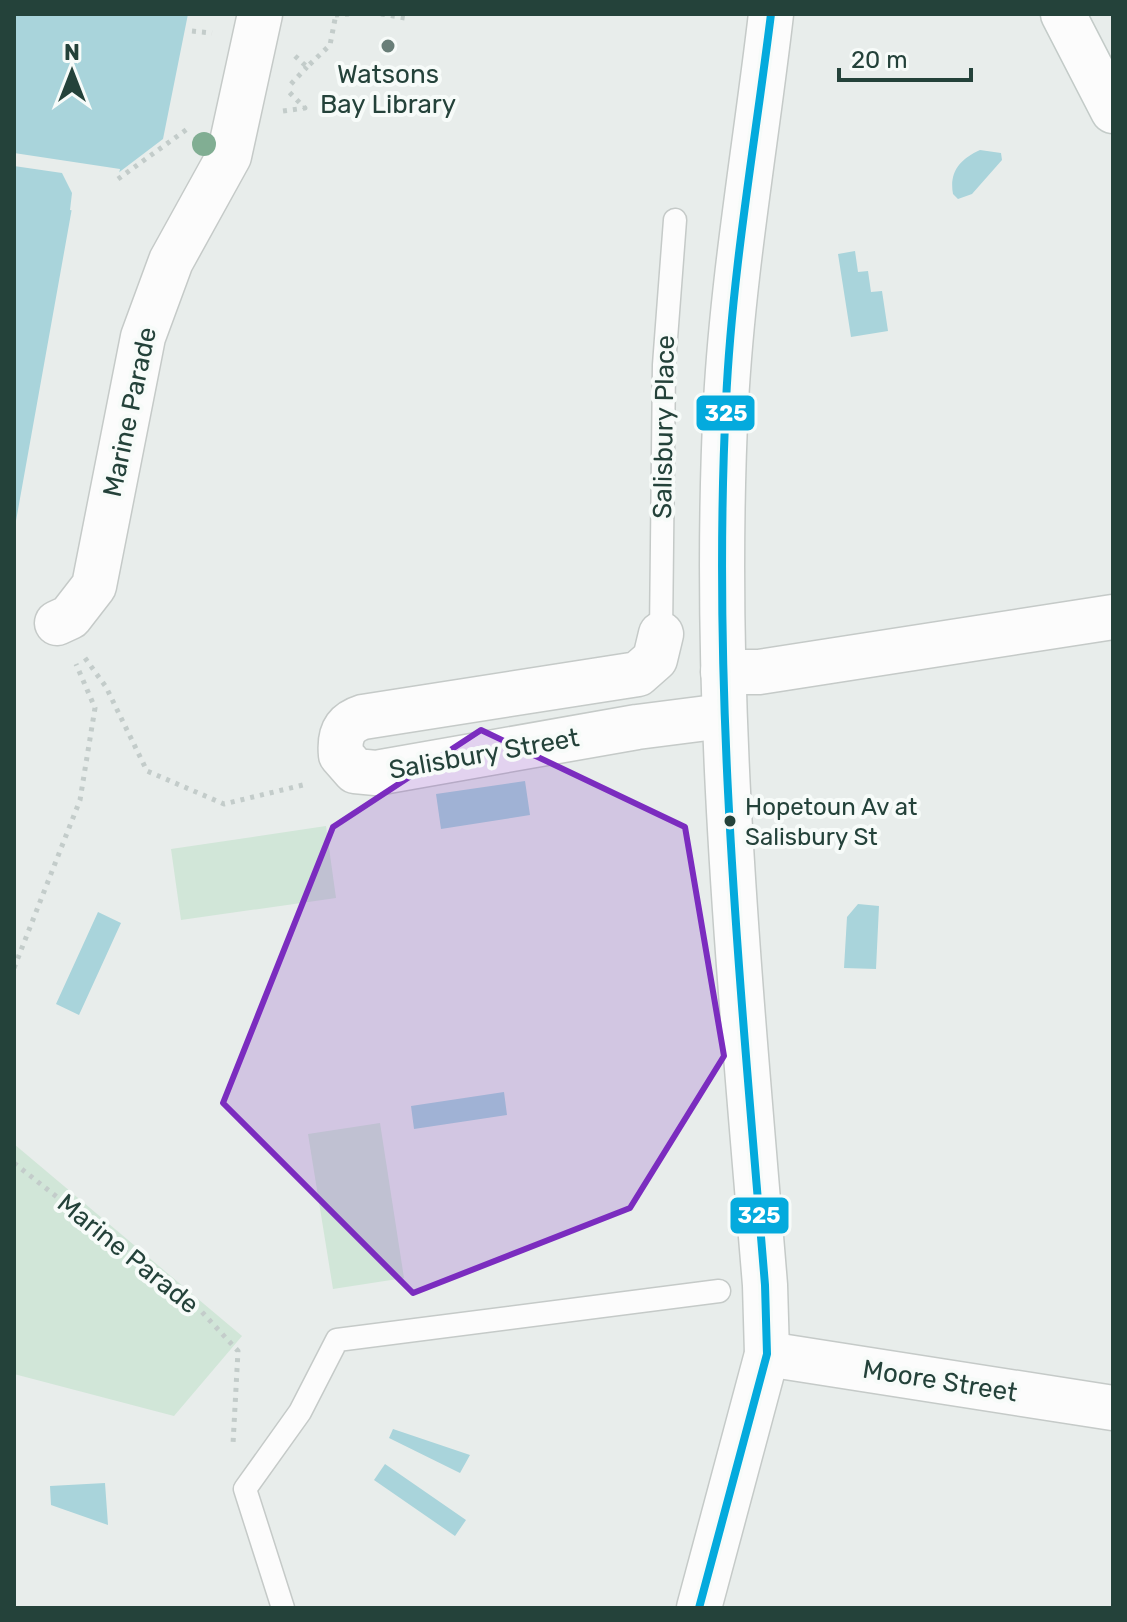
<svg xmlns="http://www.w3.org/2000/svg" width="1127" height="1622" viewBox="0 0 1127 1622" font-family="Rubik,sans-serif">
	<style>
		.green { fill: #d1e6d8 }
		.water { fill: #a9d4db }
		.pier { fill: #e8edeb }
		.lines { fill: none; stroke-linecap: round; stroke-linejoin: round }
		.service-casing { stroke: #c5cac8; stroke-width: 25 }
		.minor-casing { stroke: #c5cac8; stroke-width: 47 }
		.tertiary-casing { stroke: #c5cac8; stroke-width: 47 }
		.secondary-casing { stroke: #c3cbc8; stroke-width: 47 }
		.path { stroke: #c3ccca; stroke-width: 5; stroke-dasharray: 4 6; stroke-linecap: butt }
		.service { stroke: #fcfcfc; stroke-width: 22 }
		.minor { stroke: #fcfcfc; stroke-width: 44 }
		.tertiary { stroke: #fcfcfc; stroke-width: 44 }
		.secondary { stroke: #fcfcfc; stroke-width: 44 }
		.bus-1-casing { stroke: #f7fbf9; stroke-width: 14 }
		.bus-1 { stroke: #04aadd; stroke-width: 8 }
		.tree { fill: #81ae93 }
		.marked { fill: #7b2cbf; fill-opacity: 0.2; stroke: #7b2cbf; stroke-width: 6; stroke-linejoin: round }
		.poi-dot { fill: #697e78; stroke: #f7fbf9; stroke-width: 3 }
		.bus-dot { fill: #24423a; stroke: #f7fbf9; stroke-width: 3 }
		.labels { text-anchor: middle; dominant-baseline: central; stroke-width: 8; stroke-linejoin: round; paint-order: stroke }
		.bus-label { font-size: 24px; fill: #24423a; stroke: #f7fbf9; text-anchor: start }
		.poi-label { font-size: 26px; fill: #24423a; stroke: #f7fbf9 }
		.street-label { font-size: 26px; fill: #24423a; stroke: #f7fbf9 }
		.line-badge { stroke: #f7fbf9; stroke-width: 3 }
		.badge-label { font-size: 22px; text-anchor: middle; font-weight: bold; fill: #fff }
	</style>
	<rect width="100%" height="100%" fill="#e8edeb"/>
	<path class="green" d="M 326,826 L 336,898 L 181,920 L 171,849 Z
		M 380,1123 L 404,1278 L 333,1289 L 308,1134 Z
		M 14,1144 L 242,1336 L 174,1416 L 14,1374 Z"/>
	<path class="water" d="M 14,14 L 188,14 L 163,139 L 72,208 L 14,532 Z
		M 980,150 L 1001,153 L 1002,160 L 972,194 L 958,199 L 953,194 C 949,172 960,159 980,150 Z
		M 855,251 L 858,272 L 868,271 L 871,292 L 882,291 L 888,331 L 851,337 L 838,254 Z
		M 525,781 L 530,815 L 441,829 L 436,794 Z
		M 858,904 L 879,906 L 876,969 L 844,968 L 847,917 Z
		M 98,912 L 121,923 L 79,1015 L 56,1004 Z
		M 504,1092 L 507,1115 L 414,1129 L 411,1106 Z
		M 393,1429 L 470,1455 L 460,1473 L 389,1438 Z
		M 385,1464 L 466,1520 L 455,1536 L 374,1480 Z
		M 105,1483 L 108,1525 L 51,1505 L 50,1486 Z"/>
	<path class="pier" d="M 14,153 L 120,169 L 118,178 L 75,211 L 70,210 L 72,193 L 62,173 L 14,166 Z"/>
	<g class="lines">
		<defs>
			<path id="service" d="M 661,634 L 664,365 L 675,220
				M 283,1608 L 245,1489 L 300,1412 L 337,1340 L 719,1291"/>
			<path id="minor" d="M 57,623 L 70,617 L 94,586 L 143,337 L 171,261 L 229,156 L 260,14
				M 661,634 L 655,659 L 638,674 L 363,717 C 344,723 339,735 341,755 L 355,771 L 376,773 L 637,727 L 723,716
				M 723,672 L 759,672 L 1113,617
				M 767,1354 L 1113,1408"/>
			<path id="tertiary" d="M 699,1608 L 767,1354 L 765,1285 C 741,990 711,699 726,402 C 733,273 756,143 771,14"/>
			<path id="secondary" d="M 1063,14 L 1113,111"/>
		</defs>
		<use href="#service" class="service-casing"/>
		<use href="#minor" class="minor-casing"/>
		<use href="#tertiary" class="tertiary-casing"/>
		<use href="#secondary" class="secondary-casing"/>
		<path class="path" d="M 381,14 L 405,18
			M 335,15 L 349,14
			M 192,31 L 212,33
			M 295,56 L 307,67 L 330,45 L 336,14
			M 291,84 L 307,67
			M 283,111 L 305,108 L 288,91
			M 118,179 L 190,127
			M 85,658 L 106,687 L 147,771 L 224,804 L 307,784
			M 14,968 L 80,800 L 95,708 L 76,664
			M 14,1163 L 201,1311 L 238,1351 L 233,1444"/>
		<use href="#service" class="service"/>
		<use href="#minor" class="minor"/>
		<use href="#tertiary" class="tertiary"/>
		<use href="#secondary" class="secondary"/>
		<defs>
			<path id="bus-1" d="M 699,1608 L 767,1354 L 765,1285 C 741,992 711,697 726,402 C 732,272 755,143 771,14"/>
		</defs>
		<use href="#bus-1" class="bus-1-casing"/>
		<use href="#bus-1" class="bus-1"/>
	</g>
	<circle class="tree" cx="204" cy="144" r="12"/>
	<path class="marked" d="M 481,730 L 685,827 L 724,1056 L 630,1208 L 413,1293 L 223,1103 L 333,827 Z"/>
	<circle class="poi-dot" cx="388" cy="46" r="8"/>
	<circle class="bus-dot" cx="730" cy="821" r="7"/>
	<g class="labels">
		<g class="bus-label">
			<text x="745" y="807">Hopetoun Av at<tspan x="745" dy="30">Salisbury St</tspan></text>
		</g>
		<g class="poi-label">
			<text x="388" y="74">Watsons<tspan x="388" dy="30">Bay Library</tspan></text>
		</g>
		<g class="street-label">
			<text transform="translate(130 412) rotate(-78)">Marine Parade</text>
			<text transform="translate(664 427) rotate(-89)">Salisbury Place</text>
			<text transform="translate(484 754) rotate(-10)">Salisbury Street</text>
			<text transform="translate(128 1254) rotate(39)">Marine Parade</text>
			<text transform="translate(940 1381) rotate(9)">Moore Street</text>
		</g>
	</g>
	<g class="line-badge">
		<rect x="695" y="394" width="61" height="38" rx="8" fill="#04aadd"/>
		<rect x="729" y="1196" width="61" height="39" rx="8" fill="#04aadd"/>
	</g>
	<g class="badge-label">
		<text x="726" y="421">325</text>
		<text x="759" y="1223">325</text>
	</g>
	<rect width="1127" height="1622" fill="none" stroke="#24423a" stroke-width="32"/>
	<g transform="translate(72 72)" stroke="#f7fbf9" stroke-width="6" paint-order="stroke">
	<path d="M0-6L14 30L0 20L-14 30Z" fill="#24423a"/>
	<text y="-12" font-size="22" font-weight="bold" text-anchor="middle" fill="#24423a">N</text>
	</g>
	<path d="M839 68v12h132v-12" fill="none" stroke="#24423a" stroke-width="4"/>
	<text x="851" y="68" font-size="24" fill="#24423a" stroke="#f7fbf9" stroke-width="6" paint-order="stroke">20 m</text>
</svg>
